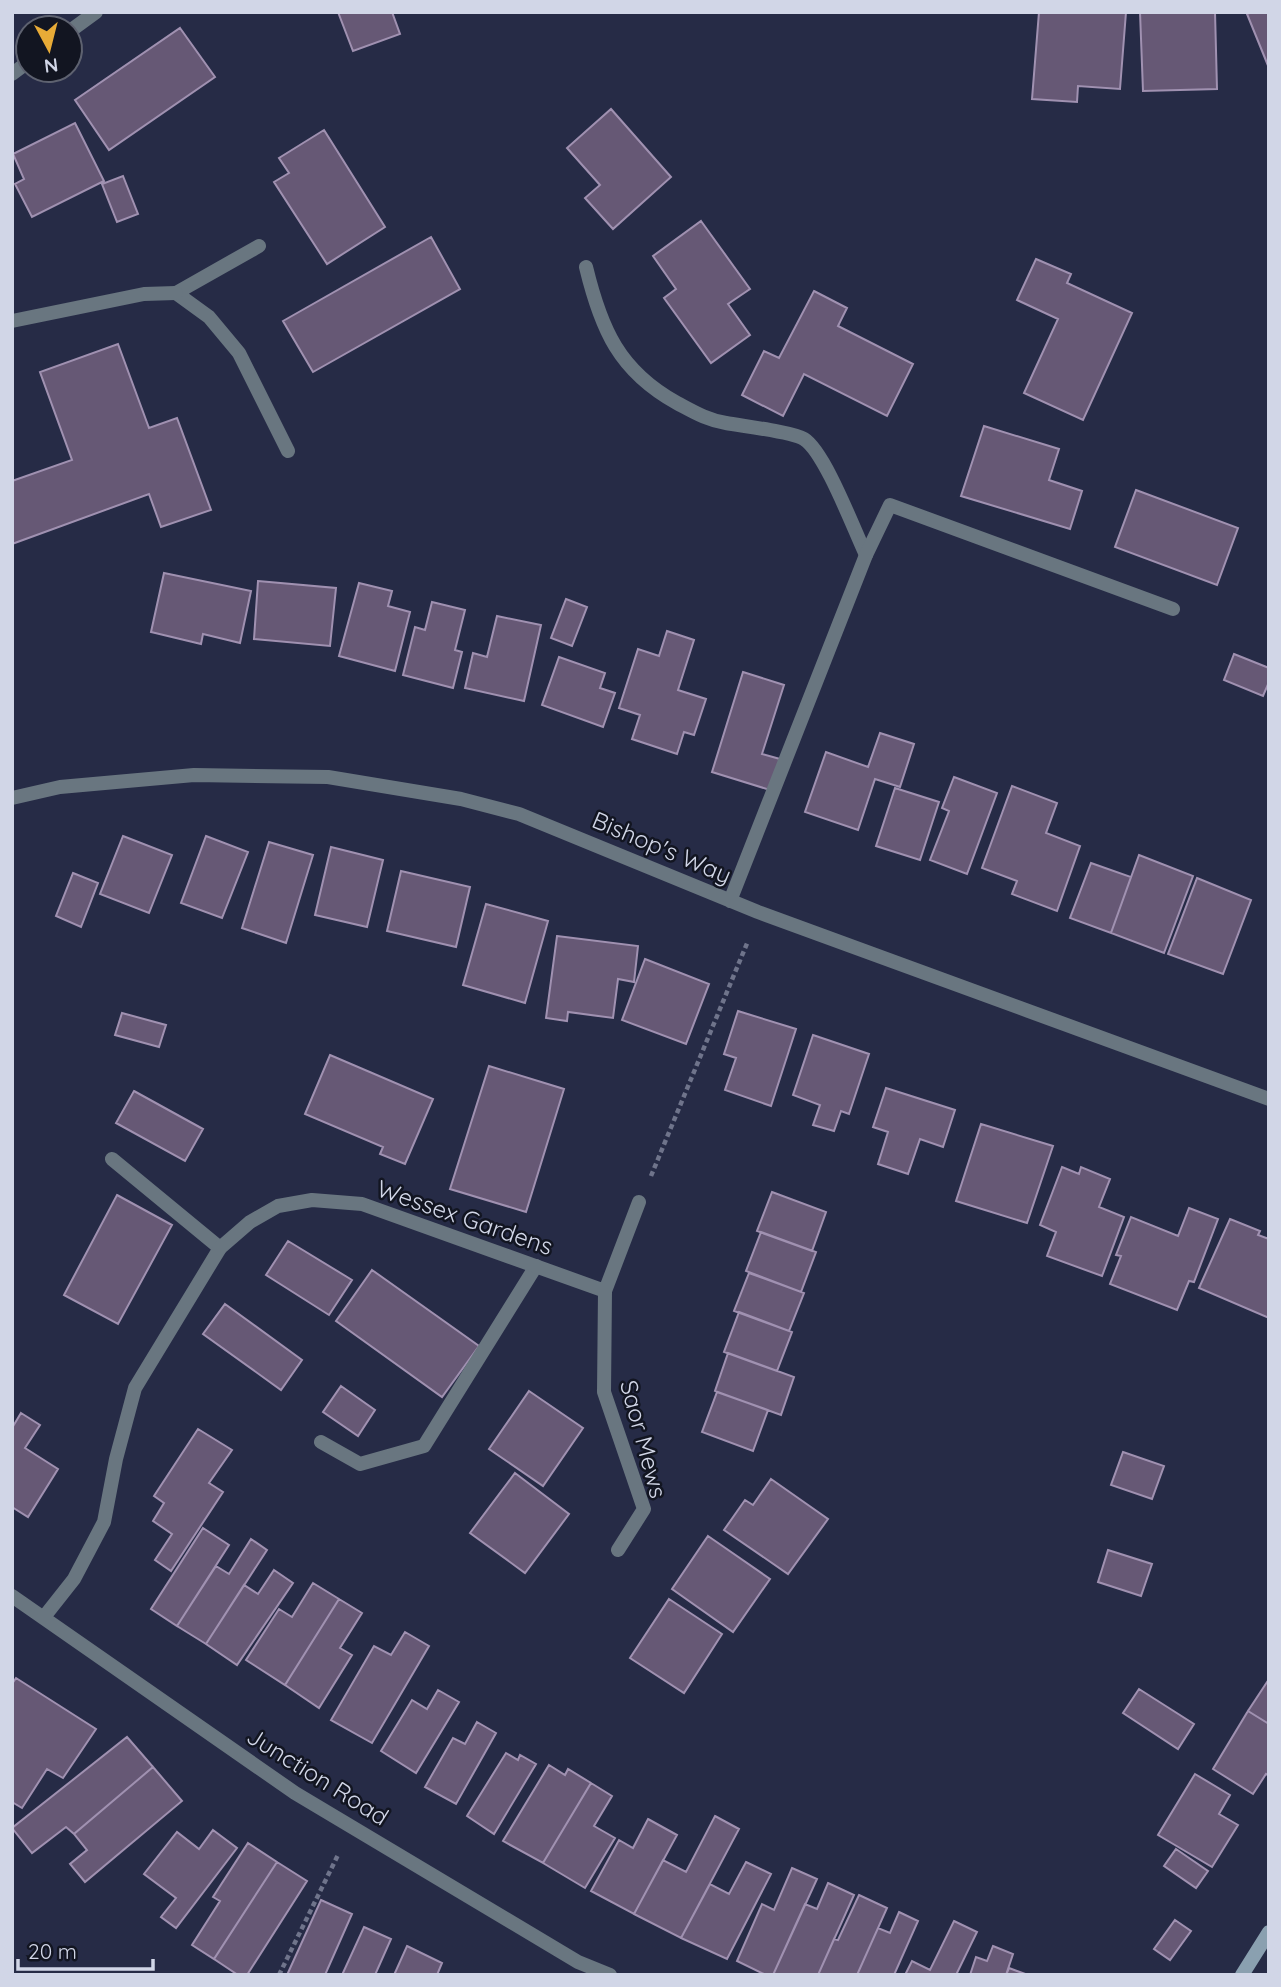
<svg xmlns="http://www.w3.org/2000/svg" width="1281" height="1987" viewBox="0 0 1281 1987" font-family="Quicksand,sans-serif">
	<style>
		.building { fill: #665875; stroke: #a091b1; stroke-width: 2 }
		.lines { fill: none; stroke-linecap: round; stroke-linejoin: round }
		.path { stroke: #6f748b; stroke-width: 4.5; stroke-dasharray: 5 3.5; stroke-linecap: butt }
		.lane { stroke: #697680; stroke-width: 14 }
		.street { stroke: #697680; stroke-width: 14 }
		.secondary { stroke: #8aa0b0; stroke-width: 14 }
		.labels { text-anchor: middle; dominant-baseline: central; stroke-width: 5; stroke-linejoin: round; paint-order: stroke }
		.street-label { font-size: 24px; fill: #d1d6e7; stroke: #121521 }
	</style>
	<rect width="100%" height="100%" fill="#262b46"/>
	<path class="building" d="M 338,12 L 392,12 L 400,34 L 353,51 Z
		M 1039,12 L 1126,12 L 1120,89 L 1078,86 L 1077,102 L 1032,99 Z
		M 1140,12 L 1215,12 L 1217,89 L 1143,91 Z
		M 1252,12 L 1269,12 L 1269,68 L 1247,14 Z
		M 180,28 L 215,77 L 109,150 L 75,100 Z
		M 611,109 L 671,177 L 613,229 L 585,198 L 600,185 L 567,148 Z
		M 75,123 L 104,181 L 32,217 L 15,184 L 24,179 L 13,154 Z
		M 324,130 L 385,227 L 327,264 L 274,182 L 289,173 L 279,158 Z
		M 123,176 L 138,214 L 117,222 L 102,184 Z
		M 701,221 L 750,289 L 728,304 L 750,335 L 711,363 L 664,298 L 676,289 L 653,256 Z
		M 431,237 L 460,289 L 313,372 L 283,321 Z
		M 1036,259 L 1071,274 L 1067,283 L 1132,313 L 1083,420 L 1024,393 L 1058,319 L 1017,300 Z
		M 814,291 L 847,308 L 838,326 L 913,364 L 887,416 L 804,374 L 783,416 L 742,395 L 764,351 L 779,358 Z
		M 118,344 L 149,428 L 177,418 L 211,510 L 161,527 L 149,494 L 12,544 L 12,481 L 72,460 L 40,372 Z
		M 984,426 L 1059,449 L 1049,480 L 1082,491 L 1070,529 L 961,496 Z
		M 1136,490 L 1238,528 L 1217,585 L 1115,547 Z
		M 164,573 L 251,591 L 240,643 L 203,634 L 201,644 L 151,632 Z
		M 258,581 L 336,588 L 330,646 L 254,639 Z
		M 359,583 L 392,591 L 388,606 L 410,612 L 395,671 L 339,656 Z
		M 566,599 L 587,607 L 572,646 L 551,638 Z
		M 432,602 L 465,610 L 455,650 L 462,652 L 453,688 L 403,675 L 415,627 L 425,630 Z
		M 497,616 L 541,625 L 524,701 L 465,688 L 473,653 L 487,657 Z
		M 667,631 L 694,640 L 678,690 L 706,699 L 694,735 L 684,732 L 677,754 L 632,739 L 640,715 L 619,708 L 638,649 L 659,656 Z
		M 1234,654 L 1269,668 L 1269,682 L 1263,696 L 1224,680 Z
		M 559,657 L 605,673 L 600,688 L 615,693 L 603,727 L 542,705 Z
		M 743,672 L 784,685 L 762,754 L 780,759 L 770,790 L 712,772 Z
		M 880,733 L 914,744 L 900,787 L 875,779 L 858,830 L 805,812 L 826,752 L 868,767 Z
		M 954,777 L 997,793 L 967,874 L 930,860 L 949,811 L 942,808 Z
		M 1012,786 L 1057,803 L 1046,833 L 1080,846 L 1057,911 L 1012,894 L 1017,881 L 982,868 Z
		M 895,788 L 939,802 L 920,860 L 876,846 Z
		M 123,836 L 172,855 L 149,913 L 100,894 Z
		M 206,836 L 248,852 L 222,918 L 181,903 Z
		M 269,842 L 313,855 L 286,943 L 242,928 Z
		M 331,847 L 383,860 L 367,927 L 315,915 Z
		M 1139,855 L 1193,876 L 1164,953 L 1111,933 Z
		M 1091,863 L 1131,877 L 1111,933 L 1070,918 Z
		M 401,871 L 470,887 L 456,947 L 387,931 Z
		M 73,873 L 98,883 L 81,927 L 56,916 Z
		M 1197,878 L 1251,900 L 1223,974 L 1168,954 Z
		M 486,904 L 548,921 L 525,1003 L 463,985 Z
		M 557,936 L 638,946 L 634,982 L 618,979 L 613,1018 L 568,1012 L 567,1021 L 546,1018 Z
		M 645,959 L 709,984 L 686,1044 L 622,1020 Z
		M 738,1011 L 796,1029 L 771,1106 L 725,1090 L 736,1058 L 724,1054 Z
		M 122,1013 L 166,1025 L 159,1047 L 115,1035 Z
		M 813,1035 L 869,1054 L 849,1114 L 841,1111 L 834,1131 L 813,1125 L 820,1105 L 793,1095 Z
		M 330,1055 L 433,1099 L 405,1164 L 380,1154 L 383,1147 L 305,1114 Z
		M 489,1066 L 564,1089 L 526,1212 L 450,1189 Z
		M 886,1088 L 955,1110 L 943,1147 L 920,1139 L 908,1174 L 878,1164 L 888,1132 L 873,1127 Z
		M 134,1091 L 203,1129 L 185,1161 L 116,1123 Z
		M 981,1124 L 1053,1146 L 1027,1223 L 956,1201 Z
		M 1062,1167 L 1079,1174 L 1081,1167 L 1110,1179 L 1099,1207 L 1124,1217 L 1102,1276 L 1047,1256 L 1056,1232 L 1040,1225 Z
		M 772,1192 L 826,1212 L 812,1251 L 757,1231 Z
		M 117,1195 L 172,1225 L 118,1324 L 64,1295 Z
		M 1189,1208 L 1218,1219 L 1194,1282 L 1189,1281 L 1177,1310 L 1110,1284 L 1121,1256 L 1116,1255 L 1131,1217 L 1178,1236 Z
		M 1230,1219 L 1260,1231 L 1258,1235 L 1269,1239 L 1269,1318 L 1199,1288 Z
		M 761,1232 L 816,1252 L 801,1292 L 746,1271 Z
		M 288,1241 L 352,1280 L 329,1315 L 266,1275 Z
		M 372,1270 L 479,1346 L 442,1397 L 336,1321 Z
		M 749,1273 L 804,1293 L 789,1331 L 734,1311 Z
		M 225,1304 L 302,1360 L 281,1390 L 203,1334 Z
		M 739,1312 L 792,1332 L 777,1371 L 724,1352 Z
		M 728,1353 L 794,1377 L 781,1415 L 715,1391 Z
		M 341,1386 L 375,1410 L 358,1436 L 323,1412 Z
		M 529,1391 L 583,1428 L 543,1486 L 489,1449 Z
		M 717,1392 L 768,1410 L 753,1451 L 702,1432 Z
		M 21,1413 L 40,1425 L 25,1448 L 58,1469 L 28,1517 L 12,1507 L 12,1428 Z
		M 198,1429 L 232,1450 L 209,1483 L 223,1492 L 171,1571 L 155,1560 L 172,1534 L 153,1521 L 164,1503 L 154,1496 Z
		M 1123,1452 L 1164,1466 L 1152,1499 L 1111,1485 Z
		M 515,1473 L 569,1514 L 525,1573 L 470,1533 Z
		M 771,1479 L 828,1519 L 788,1574 L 724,1530 L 745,1500 L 753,1505 Z
		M 203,1528 L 229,1545 L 177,1626 L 151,1609 Z
		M 708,1536 L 770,1579 L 733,1632 L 672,1589 Z
		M 251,1539 L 267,1550 L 206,1644 L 177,1626 L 216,1566 L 229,1574 Z
		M 1108,1550 L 1152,1564 L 1141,1596 L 1098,1582 Z
		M 274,1570 L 293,1583 L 237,1665 L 206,1644 L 244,1585 L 258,1594 Z
		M 313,1583 L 339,1599 L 285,1685 L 246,1660 L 279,1609 L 292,1617 Z
		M 339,1599 L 362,1613 L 340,1648 L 352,1655 L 319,1708 L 285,1685 Z
		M 669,1599 L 722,1634 L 684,1693 L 630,1658 Z
		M 405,1632 L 429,1646 L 372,1743 L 331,1720 L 374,1646 L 391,1655 Z
		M 16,1678 L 96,1729 L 63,1778 L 47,1769 L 22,1808 L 12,1802 L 12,1684 Z
		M 1269,1679 L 1269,1724 L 1248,1711 Z
		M 1139,1689 L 1194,1724 L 1178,1749 L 1123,1713 Z
		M 438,1690 L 459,1702 L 416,1773 L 381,1751 L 412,1700 L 427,1709 Z
		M 1248,1711 L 1269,1724 L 1269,1776 L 1266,1774 L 1253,1794 L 1213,1769 Z
		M 477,1722 L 496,1733 L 456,1804 L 425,1787 L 453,1738 L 465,1744 Z
		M 127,1737 L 153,1767 L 74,1834 L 66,1827 L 32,1853 L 12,1828 Z
		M 506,1753 L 518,1760 L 520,1755 L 536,1764 L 494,1834 L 467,1816 Z
		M 549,1765 L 565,1775 L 568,1769 L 591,1783 L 543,1863 L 503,1841 Z
		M 153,1767 L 182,1801 L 85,1882 L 70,1864 L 87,1850 L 74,1834 Z
		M 1195,1774 L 1230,1795 L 1219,1814 L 1238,1825 L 1212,1867 L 1158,1835 Z
		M 591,1783 L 612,1796 L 594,1826 L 615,1838 L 585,1888 L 543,1863 Z
		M 715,1816 L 739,1829 L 681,1938 L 634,1914 L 663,1860 L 686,1872 Z
		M 648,1819 L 677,1835 L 634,1914 L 591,1891 L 619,1840 L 633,1848 Z
		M 213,1830 L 237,1848 L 176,1928 L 161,1917 L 176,1898 L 144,1874 L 177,1832 L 199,1849 Z
		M 248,1843 L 277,1862 L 214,1959 L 192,1945 L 220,1901 L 213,1897 Z
		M 1176,1849 L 1208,1871 L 1196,1888 L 1164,1866 Z
		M 277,1862 L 307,1881 L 247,1975 L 238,1975 L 214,1959 Z
		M 746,1862 L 771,1874 L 727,1959 L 681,1938 L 710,1884 L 729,1894 Z
		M 792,1868 L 817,1879 L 773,1975 L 766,1975 L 737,1961 L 762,1904 L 774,1910 Z
		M 828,1883 L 854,1895 L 818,1975 L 773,1975 L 805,1904 L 817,1909 Z
		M 859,1895 L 887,1908 L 857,1975 L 818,1975 L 834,1939 L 838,1940 Z
		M 321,1900 L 352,1914 L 325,1975 L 287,1975 Z
		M 899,1912 L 918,1921 L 894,1975 L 857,1975 L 878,1928 L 890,1933 Z
		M 1175,1920 L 1191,1931 L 1170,1960 L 1154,1949 Z
		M 954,1921 L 977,1932 L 956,1975 L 905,1975 L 912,1961 L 930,1970 Z
		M 364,1927 L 391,1939 L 375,1975 L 342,1975 Z
		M 407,1946 L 442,1963 L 437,1975 L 394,1975 Z
		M 993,1946 L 1013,1954 L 1006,1975 L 970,1975 L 976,1957 L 987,1961 Z
		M 1009,1968 L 1028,1975 L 1006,1975 Z"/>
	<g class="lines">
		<path class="path" d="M 651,1176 L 748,941
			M 279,1975 L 338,1855"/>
		<path class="lane" d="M 259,246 L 176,293 L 209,317 L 239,353 L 288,451
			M 586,267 C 601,329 619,371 677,403 C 694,412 707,420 726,423 C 742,426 793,432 804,439 C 825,452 854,530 866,555
			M 112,1159 L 220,1248
			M 321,1442 L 360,1464 L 424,1446 L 536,1266"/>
		<path class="street" d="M 70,31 L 96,12
			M 12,74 L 28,62
			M 12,321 L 144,294 L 176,293
			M 12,798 L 60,787 L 194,775 L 328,777 L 461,799 L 519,814 L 758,912 L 1269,1099
			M 730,901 L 866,555 L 890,505 L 1173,609
			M 605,1291 L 604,1392 L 644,1509 L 618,1550
			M 12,1596 L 295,1793 L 578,1962 L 610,1975
			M 44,1617 L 74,1579 L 104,1522 L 116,1459 L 135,1388 L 220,1248 L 250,1222 L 278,1206 L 312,1200 L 362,1204 L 605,1291 L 639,1202"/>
		<path class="secondary" d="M 1242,1975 L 1269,1932"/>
	</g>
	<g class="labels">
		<g class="street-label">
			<text transform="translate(662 847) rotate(23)">Bishop's Way</text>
			<text transform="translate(465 1217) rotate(19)">Wessex Gardens</text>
			<text transform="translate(644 1439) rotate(75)">Saor Mews</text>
			<text transform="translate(318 1776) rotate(32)">Junction Road</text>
		</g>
	</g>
	<rect width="1281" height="1987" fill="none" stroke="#d1d6e7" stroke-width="28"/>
	<g transform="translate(49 49) rotate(173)"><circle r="33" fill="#121521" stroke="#5e6270" stroke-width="2"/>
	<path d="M0-5L12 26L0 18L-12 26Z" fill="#e8ab37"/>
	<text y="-10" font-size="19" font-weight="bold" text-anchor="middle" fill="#d1d6e7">N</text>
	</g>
	<path d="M18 1959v10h135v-10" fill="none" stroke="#d1d6e7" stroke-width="3.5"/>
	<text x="28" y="1959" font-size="21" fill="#d1d6e7" stroke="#121521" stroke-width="5" paint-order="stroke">20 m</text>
</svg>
